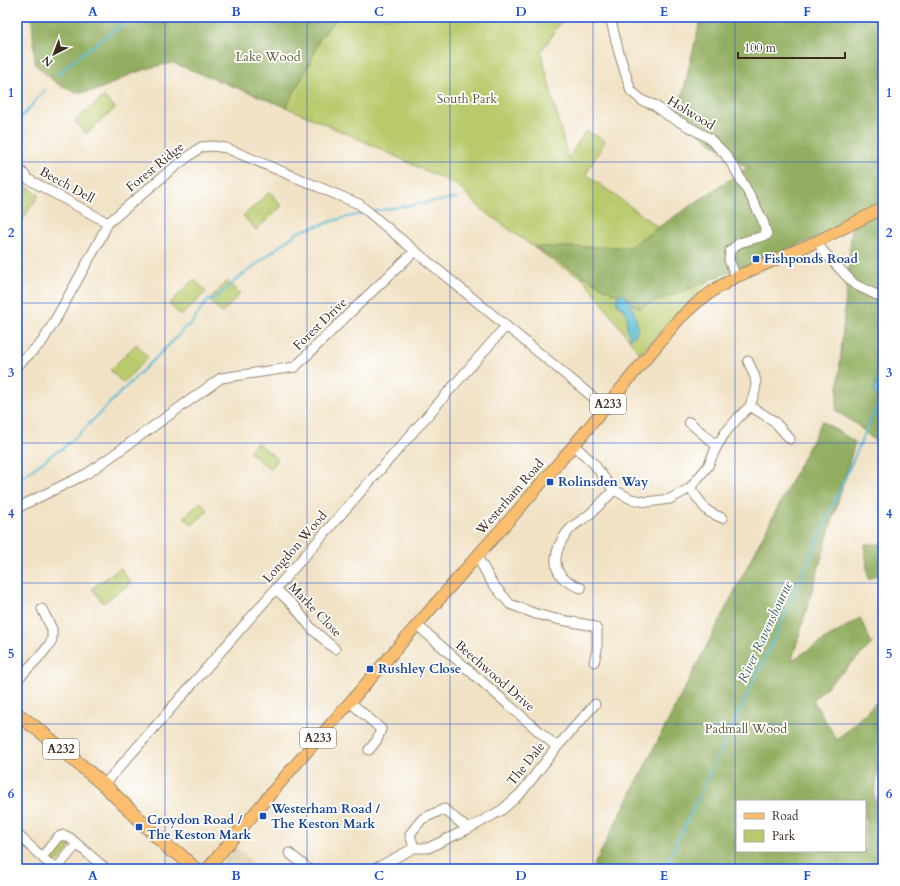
<svg xmlns="http://www.w3.org/2000/svg" width="900" height="886" viewBox="0 0 900 886" font-family="Cardo,serif">
	<style>
		.built { fill: #e0d3b4 }
		.green { fill: #b9ca6c; stroke: #7a7a45 }
		.forest { fill: #92ae60; stroke: #666c3f; fill-rule: evenodd }
		.water { fill: #56bbd4; stroke: #487279 }
		.lines { fill: none; stroke-linecap: round; stroke-linejoin: round }
		.stream { stroke: #56bbd4; stroke-width: 2 }
		.minor-casing { stroke: #968672; stroke-width: 11 }
		.major-casing { stroke: #968672; stroke-width: 13 }
		.highway-casing { stroke: #968672; stroke-width: 15 }
		.minor { stroke: #fff; stroke-width: 9 }
		.major { stroke: #fabe6e; stroke-width: 11 }
		.highway { stroke: #fabe6e; stroke-width: 13 }
		.grid { fill: none; stroke: #1d4ed8; stroke-width: 1; stroke-opacity: 0.55 }
		.transit-dot { fill: #1a4fb4; stroke: #fff; stroke-width: 1.5 }
		.labels { text-anchor: middle; dominant-baseline: central; stroke-width: 3.5; stroke-linejoin: round; paint-order: stroke }
		.shield { fill: #fff; stroke: #766a62; stroke-width: 1 }
		.shield-label { font-size: 12px; font-weight: bold; fill: #3b2a1e }
		.park-label { font-size: 13px; fill: #615a35; stroke: #fff }
		.street-label { font-size: 13px; fill: #3b2a1e; stroke: #fff }
		.transit-label { font-size: 13px; font-weight: bold; fill: #164399; stroke: #fff; text-anchor: start }
		.water-label { font-size: 14px; font-style: italic; fill: #445d5e; stroke: #fff }
		.neatline { fill: none; stroke: #1d4ed8; stroke-width: 1.5 }
		.grid-label { font-size: 13px; text-anchor: middle; font-weight: bold; fill: #1d4ed8 }
	</style>
	<rect width="100%" height="100%" fill="#fff"/>
	<filter id="ink" filterUnits="userSpaceOnUse"><feTurbulence type="fractalNoise" baseFrequency=".025" numOctaves="2"/><feDisplacementMap in="SourceGraphic" scale="8" xChannelSelector="R" yChannelSelector="G"/><feConvolveMatrix kernelMatrix="1 2 1 2 8 2 1 2 1" color-interpolation-filters="sRGB"/></filter>
	<filter id="wash" filterUnits="userSpaceOnUse"><feTurbulence type="fractalNoise" baseFrequency=".012" numOctaves="4" result="noise"/><feDisplacementMap in="SourceGraphic" scale="16" xChannelSelector="R" yChannelSelector="G"/><feGaussianBlur stdDeviation="0.9" result="paint"/><feColorMatrix in="noise" values="0 0 0 0 0 0 0 0 0 0 0 0 0 0 0 0 0 1.4 0 .05"/><feComposite in="paint" operator="in"/></filter>
	<g filter="url(#wash)">
		<rect width="100%" height="100%" fill="#f1e2c5"/>
		<path class="built" d="M 235,846 L 259,869 L 216,869 Z"/>
		<path class="green" d="M 338,17 L 564,17 L 541,52 L 568,159 L 584,133 L 588,131 L 605,141 L 586,174 L 718,271 L 640,354 L 583,278 L 557,264 L 480,208 L 458,186 L 370,144 L 286,107 L 311,61 L 319,40 Z
			M 104,96 L 115,108 L 86,134 L 75,121 Z
			M 24,185 L 39,195 L 18,227 L 17,226 L 17,196 Z
			M 270,192 L 282,206 L 256,230 L 243,216 Z
			M 194,279 L 206,292 L 181,316 L 169,304 Z
			M 227,281 L 240,294 L 222,313 L 209,301 Z
			M 136,344 L 148,357 L 123,383 L 110,370 Z
			M 257,442 L 278,460 L 270,469 L 249,452 Z
			M 201,502 L 208,511 L 192,525 L 184,517 Z
			M 121,568 L 131,583 L 103,603 L 92,588 Z
			M 65,839 L 71,844 C 69,851 62,859 56,862 L 52,860 L 49,855 L 60,841 Z"/>
		<path class="forest" d="M 32,17 L 338,17 L 319,40 L 311,61 L 286,107 L 173,63 C 159,65 145,69 132,74 C 110,83 93,98 69,90 C 56,85 45,73 35,64 Z
			M 701,17 L 881,17 L 883,19 L 883,371 L 876,382 L 879,401 L 883,405 L 883,448 L 856,424 L 836,411 L 852,224 L 639,308 L 534,247 L 629,247 L 747,168 L 677,117 Z
			M 822,421 L 855,442 L 792,660 L 860,618 L 872,644 L 813,700 L 837,740 L 883,696 L 883,739 L 874,795 L 883,824 L 883,869 L 592,869 ZM 737,801 L 865,801 L 865,851 L 737,851 Z
			M 865,544 L 883,544 L 883,573 L 868,579 Z"/>
		<path class="water" d="M 622,293 C 622,294 627,297 627,298 C 632,304 640,324 637,332 C 636,336 633,337 630,339 L 627,329 L 627,316 L 624,309 L 618,305 L 616,300 L 618,296 Z
			M 883,371 L 883,405 L 879,401 L 874,392 L 876,382 Z"/>
		<g class="lines">
			<path class="stream" d="M 56,76 L 73,61 L 104,37 L 124,24 L 133,22 L 138,17
				M 17,123 L 45,89
				M 374,211 L 457,198
				M 17,482 L 54,453 L 62,449 L 77,436 L 140,373 L 177,337 L 183,329 L 192,323 L 203,306 L 208,300 L 215,299 L 236,280 L 298,232 L 343,218 L 366,213
				M 664,869 L 774,639 L 879,401"/>
		</g>
	</g>
	<g filter="url(#ink)">
		<g class="lines">
			<defs>
				<path id="minor" d="M 610,17 L 619,53 L 631,91 L 643,101 L 654,105 L 669,116 L 709,138 L 725,154 L 735,169 L 752,199 L 763,221 L 767,235 L 739,243 L 730,251 L 729,260 L 736,277
					M 17,166 L 28,179 L 108,223
					M 818,241 L 822,250 L 854,284 L 883,298
					M 17,365 L 20,363 L 42,342 L 53,324 L 98,243 L 108,223 L 167,173 L 201,147 L 214,146 L 226,148 L 359,204 L 415,251
					M 750,406 L 774,421 L 790,439
					M 689,422 L 717,446
					M 574,445 L 594,464 L 607,482 L 614,490 L 631,499 L 647,502 L 670,499 L 690,488 L 708,466 L 717,446 L 725,433 L 738,418 L 750,406 L 755,391 L 756,384 L 755,377 L 748,361
					M 690,488 L 705,508 L 709,512 L 722,518
					M 17,508 L 88,473 L 221,378 L 295,367 L 362,301 L 415,251 L 605,407
					M 477,556 L 492,583 L 510,604 L 536,614 L 556,619 L 589,625 L 595,627 L 597,630 L 597,650 L 594,662
					M 581,588 C 575,585 567,583 562,577 C 549,562 559,540 572,527 C 578,522 586,518 592,512 C 600,505 607,497 614,490
					M 276,589 L 294,606 L 312,629 L 335,649
					M 417,625 L 557,747
					M 17,680 L 41,655 L 50,644 L 52,639 L 52,629 L 42,609
					M 350,702 L 381,729 L 377,740 L 369,750
					M 104,785 L 506,326
					M 17,834 L 55,869
					M 414,848 L 410,834 L 422,819 L 444,809 L 468,829
					M 289,853 L 309,869
					M 42,857 L 58,837 L 64,835 L 70,838 L 106,869
					M 56,869 L 77,844
					M 374,869 L 414,848 L 428,848 L 468,829 L 502,810 L 521,793 L 557,747 L 595,704"/>
				<path id="major" d="M 205,869 L 208,868 L 284,778 L 477,556 L 513,516 L 574,445 L 679,319 L 699,301 L 717,288 L 736,277 L 818,241 L 883,208"/>
				<path id="highway" d="M 17,714 L 40,731 L 104,785 L 172,851 L 178,853 L 195,869"/>
			</defs>
			<use href="#minor" class="minor-casing"/>
			<use href="#major" class="major-casing"/>
			<use href="#highway" class="highway-casing"/>
			<use href="#minor" class="minor"/>
			<use href="#major" class="major"/>
			<use href="#highway" class="highway"/>
		</g>
	</g>
	<path class="grid" d="M 165,17 L 165,869M 307,17 L 307,869M 450,17 L 450,869M 593,17 L 593,869M 735,17 L 735,869M 17,162 L 883,162M 17,303 L 883,303M 17,443 L 883,443M 17,583 L 883,583M 17,724 L 883,724"/>
	<g class="transit-dot">
		<rect x="752" y="255" width="8" height="8" rx="2"/>
		<rect x="546" y="478" width="8" height="8" rx="2"/>
		<rect x="366" y="665" width="8" height="8" rx="2"/>
		<rect x="259" y="812" width="8" height="8" rx="2"/>
		<rect x="135" y="823" width="8" height="8" rx="2"/>
	</g>
	<g class="labels">
		<g class="shield">
			<rect x="590" y="394" width="36" height="20" rx="3"/>
			<rect x="300" y="728" width="36" height="20" rx="3"/>
			<rect x="43" y="739" width="36" height="20" rx="3"/>
		</g>
		<g class="shield-label">
			<text x="608" y="404">A233</text>
			<text x="318" y="738">A233</text>
			<text x="61" y="749">A232</text>
		</g>
		<g class="park-label">
			<text x="268" y="57">Lake Wood</text>
			<text x="467" y="99">South Park</text>
			<text x="746" y="729">Padmall Wood</text>
		</g>
		<g class="street-label">
			<text transform="translate(691 113) rotate(31)">Holwood</text>
			<text transform="translate(155 167) rotate(-39)">Forest Ridge</text>
			<text transform="translate(67 185) rotate(29)">Beech Dell</text>
			<text transform="translate(320 324) rotate(-44)">Forest Drive</text>
			<text transform="translate(510 497) rotate(-49)">Westerham Road</text>
			<text transform="translate(295 547) rotate(-49)">Longdon Wood</text>
			<text transform="translate(315 610) rotate(46)">Marke Close</text>
			<text transform="translate(495 676) rotate(41)">Beechwood Drive</text>
			<text transform="translate(526 764) rotate(-51)">The Dale</text>
		</g>
		<g class="transit-label">
			<text x="764" y="259">Fishponds Road</text>
			<text x="558" y="482">Rolinsden Way</text>
			<text x="378" y="669">Rushley Close</text>
			<text x="271" y="809">Westerham Road /<tspan x="271" dy="15">The Keston Mark</tspan></text>
			<text x="147" y="820">Croydon Road /<tspan x="147" dy="15">The Keston Mark</tspan></text>
		</g>
		<g class="water-label">
			<text transform="translate(765 632) rotate(-65)">River Ravensbourne</text>
		</g>
	</g>
	<rect width="900" height="886" fill="none" stroke="#fff" stroke-width="44"/>
	<rect x="736" y="800" width="130" height="52" fill="#ffffff" stroke="#b1aaa5"/>
	<rect x="744" y="813" width="20" height="6" fill="#fabe6e" stroke="#b1aaa5"/>
	<text x="772" y="820" font-size="12" fill="#3b2a1e">Road</text>
	<rect x="744" y="830" width="20" height="12" fill="#b9ca6c" stroke="#b1aaa5"/>
	<text x="772" y="840" font-size="12" fill="#3b2a1e">Park</text>
	<g transform="translate(54 54) rotate(222)" stroke="#ffffff" stroke-width="3" paint-order="stroke">
	<path d="M0-3L7 15L0 10L-7 15Z" fill="#3b2a1e"/>
	<text y="-6" font-size="11" font-weight="bold" text-anchor="middle" fill="#3b2a1e">N</text>
	</g>
	<path d="M738 52v6h107v-6" fill="none" stroke="#3b2a1e" stroke-width="2"/>
	<text x="744" y="52" font-size="12" fill="#3b2a1e" stroke="#ffffff" stroke-width="3" paint-order="stroke">100 m</text>
	<rect x="22" y="22" width="856" height="842" class="neatline"/>
	<g class="grid-label">
		<text x="93" y="16">A</text>
		<text x="236" y="16">B</text>
		<text x="379" y="16">C</text>
		<text x="521" y="16">D</text>
		<text x="664" y="16">E</text>
		<text x="807" y="16">F</text>
		<text x="11" y="97">1</text>
		<text x="889" y="97">1</text>
		<text x="11" y="237">2</text>
		<text x="889" y="237">2</text>
		<text x="11" y="377">3</text>
		<text x="889" y="377">3</text>
		<text x="11" y="518">4</text>
		<text x="889" y="518">4</text>
		<text x="11" y="658">5</text>
		<text x="889" y="658">5</text>
		<text x="11" y="798">6</text>
		<text x="889" y="798">6</text>
		<text x="93" y="880">A</text>
		<text x="236" y="880">B</text>
		<text x="379" y="880">C</text>
		<text x="521" y="880">D</text>
		<text x="664" y="880">E</text>
		<text x="807" y="880">F</text>
	</g>
</svg>
